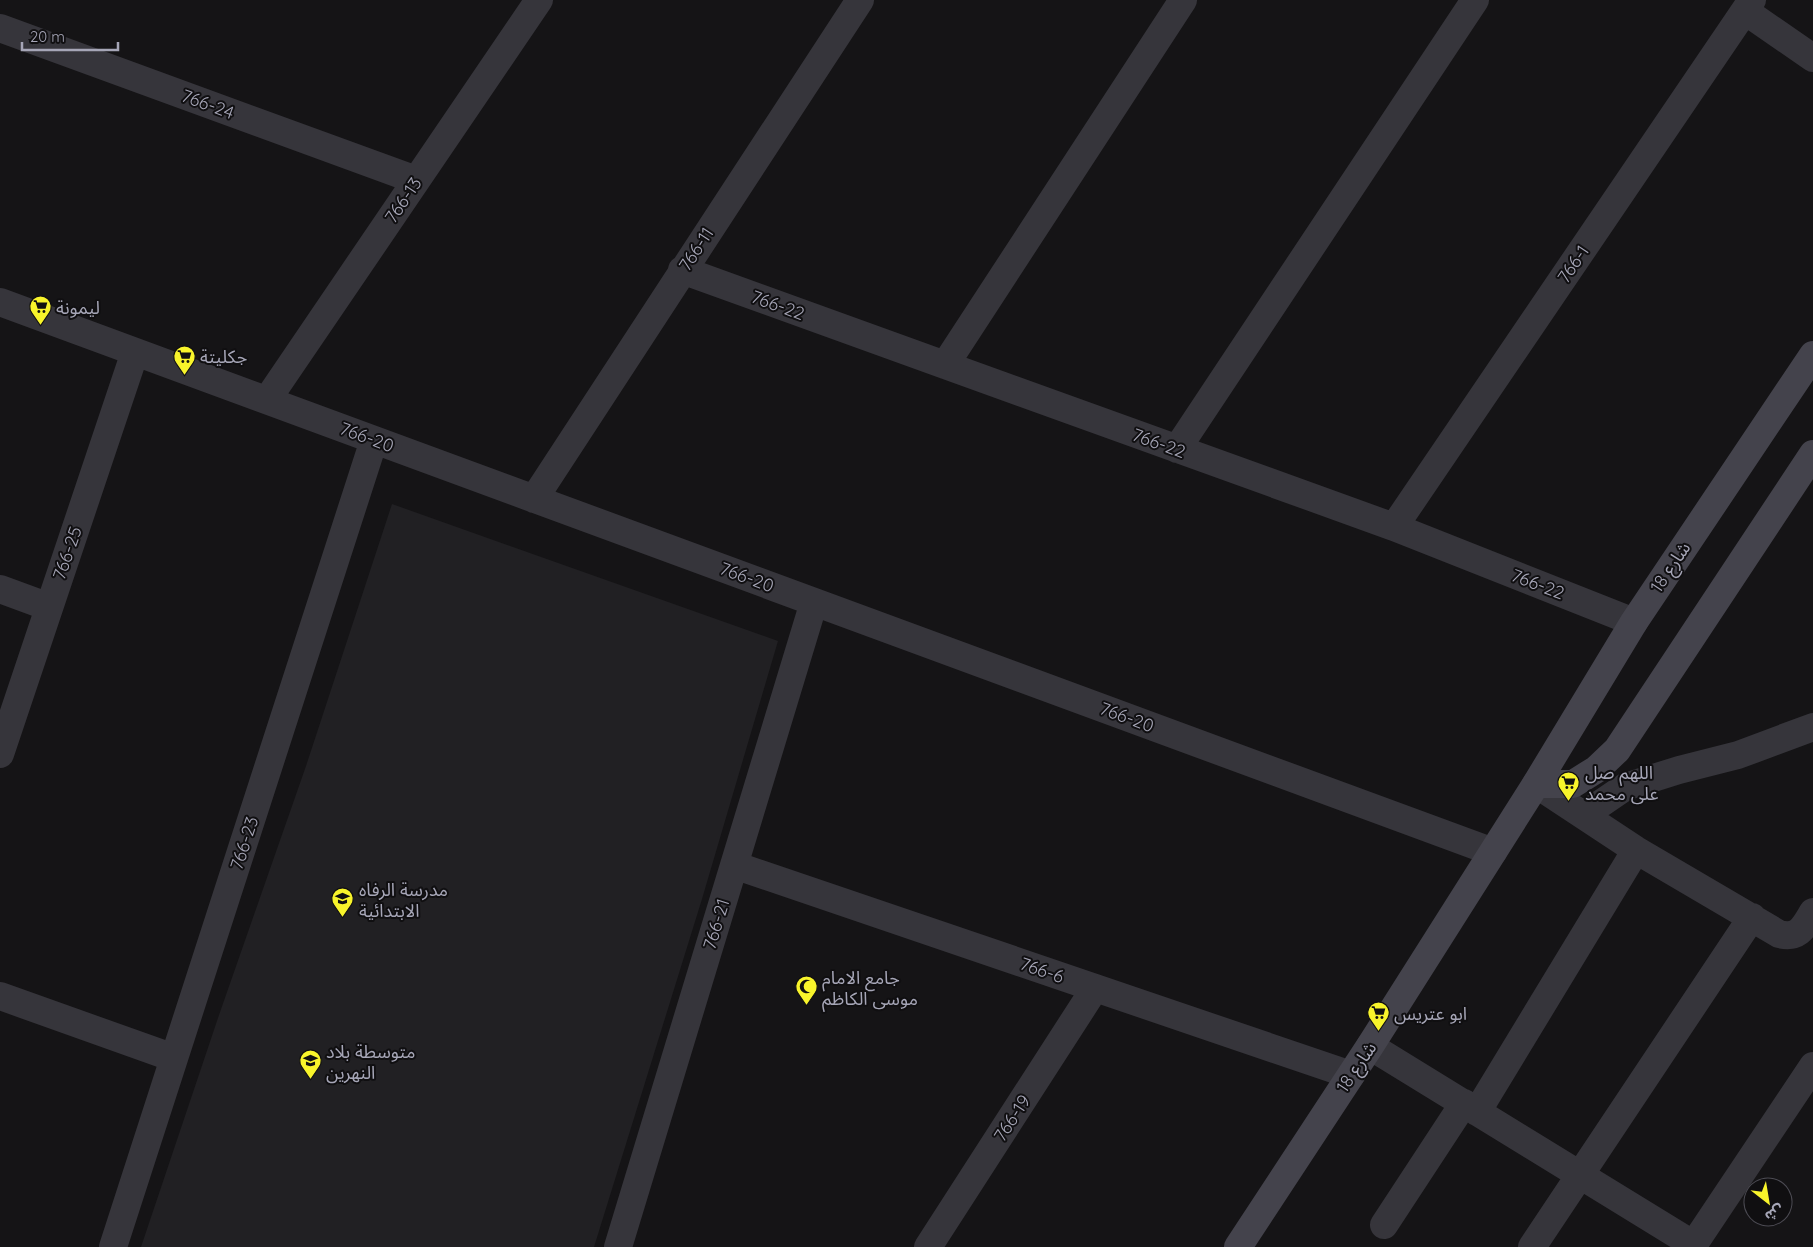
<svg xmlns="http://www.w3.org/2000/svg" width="1813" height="1247" viewBox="0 0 1813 1247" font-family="Quicksand,'Noto Sans Arabic',sans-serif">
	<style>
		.built { fill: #212023 }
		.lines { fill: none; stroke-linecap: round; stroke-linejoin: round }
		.street { stroke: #36353b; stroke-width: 28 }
		.secondary { stroke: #44434c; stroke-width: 28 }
		.labels { text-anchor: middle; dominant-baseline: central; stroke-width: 4; stroke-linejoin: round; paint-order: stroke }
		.street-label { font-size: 18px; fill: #a6a6b7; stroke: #100f11 }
		.poi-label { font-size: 18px; fill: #a6a6b7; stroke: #100f11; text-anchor: start }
	</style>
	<rect width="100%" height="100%" fill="#151416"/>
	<path class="built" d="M 392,504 L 778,641 L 702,899 L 594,1247 L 141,1247 L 219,1015 L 306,766 Z"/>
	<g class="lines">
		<path class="street" d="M 1745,11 L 1813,58
			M 0,28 L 416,180
			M 682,270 L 1394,527 L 1634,622
			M 0,302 L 1493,852
			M 945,365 L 1183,0
			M 267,400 L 539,0
			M 1177,449 L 1475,0
			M 534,499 L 860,0
			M 1394,527 L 1752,0
			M 0,589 L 49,607
			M 0,754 L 135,352
			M 1536,784 L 1636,850 L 1779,934 C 1799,939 1804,927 1813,912
			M 1584,815 L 1625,787 L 1679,770 L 1738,755 L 1813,727
			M 734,865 L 1351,1075
			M 0,996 L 174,1058
			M 1370,1046 L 1694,1245
			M 1477,1112 L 1636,850
			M 1384,1225 L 1464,1103
			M 113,1247 L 374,440
			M 618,1247 L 814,602
			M 928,1247 L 1095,988
			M 1532,1247 L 1752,917
			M 1692,1247 L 1813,1066"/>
		<path class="secondary" d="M 1536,784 L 1573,784 L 1597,769 L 1617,750 L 1813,454
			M 1238,1247 L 1370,1046 L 1536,784 L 1634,622 L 1813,355"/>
	</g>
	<defs>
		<symbol id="supermarket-pin" viewBox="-11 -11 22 30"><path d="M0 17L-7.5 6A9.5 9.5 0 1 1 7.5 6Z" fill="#f8f42b" stroke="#100f11"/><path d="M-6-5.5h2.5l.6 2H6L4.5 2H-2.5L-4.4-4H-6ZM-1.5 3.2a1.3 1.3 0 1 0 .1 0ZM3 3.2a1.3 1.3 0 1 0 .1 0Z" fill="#111"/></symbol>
		<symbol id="school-pin" viewBox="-11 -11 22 30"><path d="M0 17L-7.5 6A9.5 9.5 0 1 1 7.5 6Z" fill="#f8f42b" stroke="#100f11"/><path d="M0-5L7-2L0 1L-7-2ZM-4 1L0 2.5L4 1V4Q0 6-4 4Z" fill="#111"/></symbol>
		<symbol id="mosque-pin" viewBox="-11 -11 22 30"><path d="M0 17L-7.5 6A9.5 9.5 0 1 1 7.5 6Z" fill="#f8f42b" stroke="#100f11"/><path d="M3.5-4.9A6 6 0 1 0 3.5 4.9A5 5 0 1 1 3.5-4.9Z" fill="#111"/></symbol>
	</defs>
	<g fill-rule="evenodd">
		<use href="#supermarket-pin" x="28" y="294" width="25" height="34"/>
		<use href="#supermarket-pin" x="172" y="344" width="25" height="34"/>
		<use href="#supermarket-pin" x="1556" y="770" width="25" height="34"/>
		<use href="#school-pin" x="330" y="886" width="25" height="34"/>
		<use href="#mosque-pin" x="794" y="974" width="25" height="34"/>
		<use href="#supermarket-pin" x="1366" y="1000" width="25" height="34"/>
		<use href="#school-pin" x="298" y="1048" width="25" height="34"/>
	</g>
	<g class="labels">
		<g class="street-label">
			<text transform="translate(208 104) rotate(20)">766-24</text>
			<text transform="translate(403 200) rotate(-56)">766-13</text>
			<text transform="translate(696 249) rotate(-57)">766-11</text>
			<text transform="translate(1573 264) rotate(-56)">766-1</text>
			<text transform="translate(778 305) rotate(20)">766-22</text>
			<text transform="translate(367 437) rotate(20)">766-20</text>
			<text transform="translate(1159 443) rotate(20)">766-22</text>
			<text transform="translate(67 553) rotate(-71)">766-25</text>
			<text transform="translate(1670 567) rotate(-56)">شارع 18</text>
			<text transform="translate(747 577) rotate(20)">766-20</text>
			<text transform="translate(1538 584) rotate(21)">766-22</text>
			<text transform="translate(1127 717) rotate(20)">766-20</text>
			<text transform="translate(244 843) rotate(-72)">766-23</text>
			<text transform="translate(716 924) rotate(-73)">766-21</text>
			<text transform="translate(1042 970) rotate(19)">766-6</text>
			<text transform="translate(1356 1067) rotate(-56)">شارع 18</text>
			<text transform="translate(1012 1118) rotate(-57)">766-19</text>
		</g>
		<g class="poi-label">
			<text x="56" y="307">ليمونة</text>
			<text x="200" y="356">جكليتة</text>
			<text x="1585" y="772">اللهم صل<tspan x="1585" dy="21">على محمد</tspan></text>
			<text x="359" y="889">مدرسة الرفاه<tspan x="359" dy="21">الابتدائية</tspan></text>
			<text x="822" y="977">جامع الامام<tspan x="822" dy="21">موسى الكاظم</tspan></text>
			<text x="1394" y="1013">ابو عتريس</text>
			<text x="326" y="1051">متوسطة بلاد<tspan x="326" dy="21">النهرين</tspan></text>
		</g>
	</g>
	<g transform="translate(1768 1202) rotate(149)"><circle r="24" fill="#100f11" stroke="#4c4b53"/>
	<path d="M0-4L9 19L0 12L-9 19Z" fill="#f8f42b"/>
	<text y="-8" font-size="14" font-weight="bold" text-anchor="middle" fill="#a6a6b7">ش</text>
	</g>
	<path d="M22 42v8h96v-8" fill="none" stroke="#a6a6b7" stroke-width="2.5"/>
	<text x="30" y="42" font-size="15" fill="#a6a6b7" stroke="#100f11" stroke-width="4" paint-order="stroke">20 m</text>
</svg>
